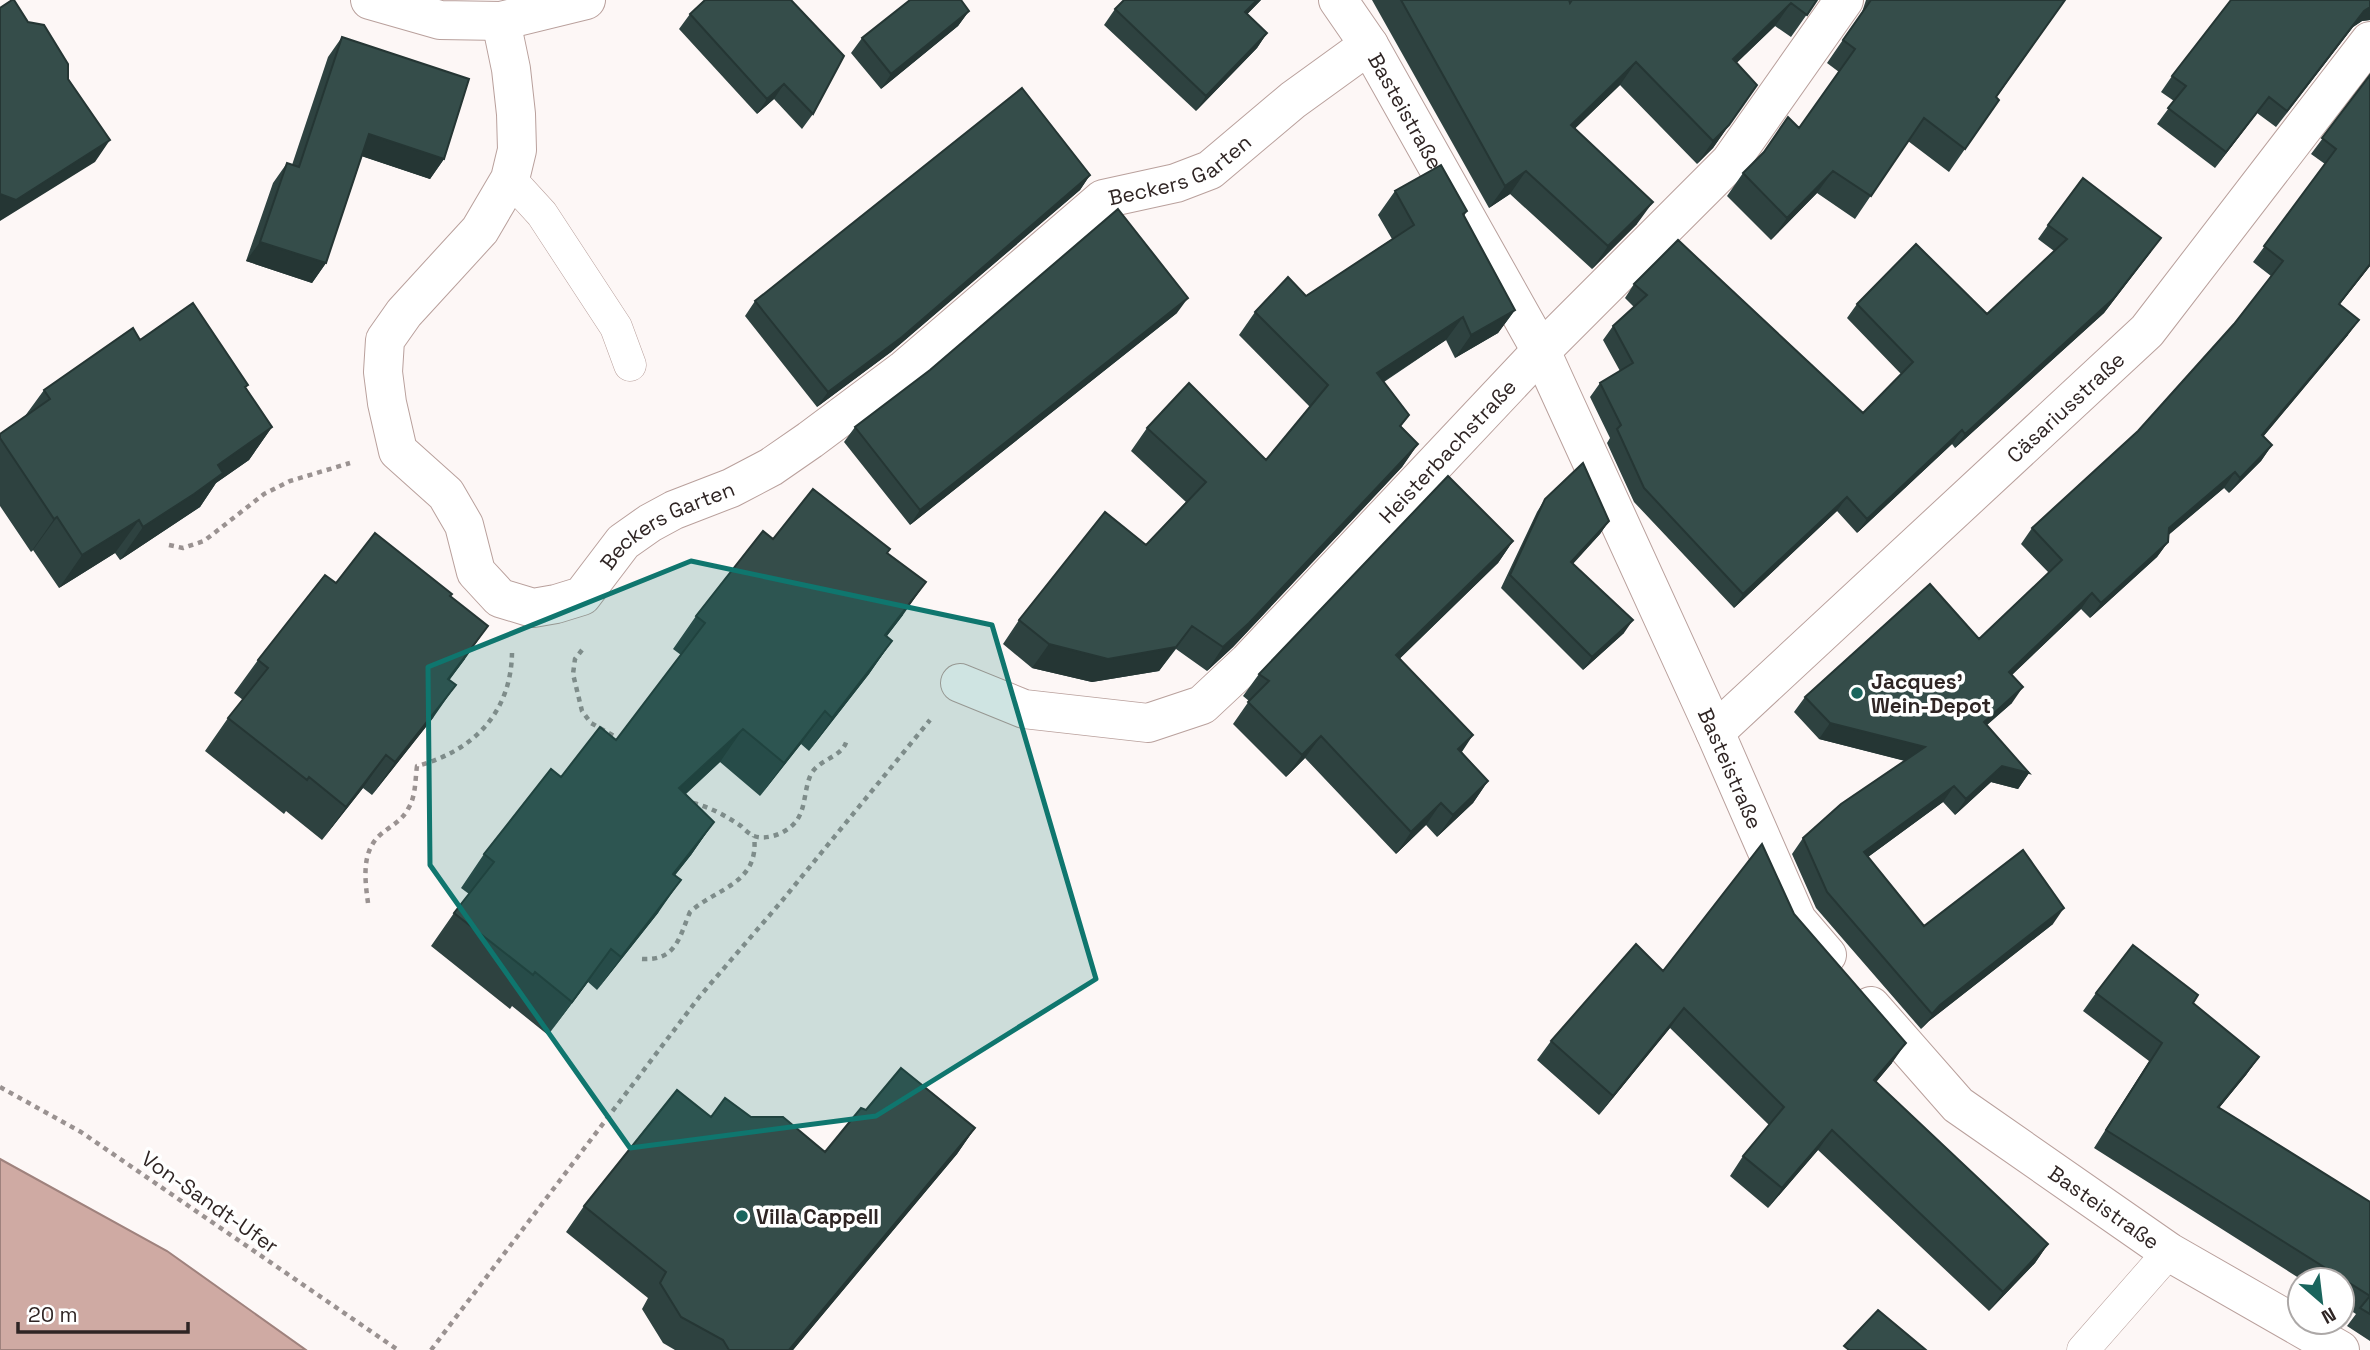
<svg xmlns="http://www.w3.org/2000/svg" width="2370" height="1350" viewBox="0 0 2370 1350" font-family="'Space Grotesk',sans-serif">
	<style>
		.water { fill: #cfaaa3; stroke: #9f827d; stroke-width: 2 }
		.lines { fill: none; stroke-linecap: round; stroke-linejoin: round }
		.lane-casing { stroke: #b9a09c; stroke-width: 33 }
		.street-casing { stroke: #b9a09c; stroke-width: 40 }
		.path { stroke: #9a9291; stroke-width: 4.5; stroke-dasharray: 5 5; stroke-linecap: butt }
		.lane { stroke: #fff; stroke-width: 32 }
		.street { stroke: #fff; stroke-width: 38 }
		.wall { fill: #2e4240 }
		.shaded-wall { fill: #253634 }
		.building { fill: #354d4a; stroke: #253634; stroke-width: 2 }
		.marked { fill: #0f766e; fill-opacity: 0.2; stroke: #0f766e; stroke-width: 5; stroke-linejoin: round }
		.poi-dot { fill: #1a655d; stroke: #fff; stroke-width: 2.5 }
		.labels { text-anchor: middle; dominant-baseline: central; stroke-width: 7; stroke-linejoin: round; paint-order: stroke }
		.street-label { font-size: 21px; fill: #2f2524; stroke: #fff }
		.poi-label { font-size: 21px; font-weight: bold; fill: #2f2524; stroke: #fff; text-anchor: start }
	</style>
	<rect width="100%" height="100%" fill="#fdf7f6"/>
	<path class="water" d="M 0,1159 L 167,1251 L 306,1350 L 0,1350 Z"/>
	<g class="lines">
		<defs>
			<path id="lane" d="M 510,179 L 542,214 L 616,327 L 630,365
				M 2083,1350 L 2169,1252"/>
			<g id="street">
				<path d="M 370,0 L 440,20 L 501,21 L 586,0"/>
				<path id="s1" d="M 1338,0 L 1369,45 L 1541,351 L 1715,732 L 1797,920 L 1827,955"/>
				<path id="s2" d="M 501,21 L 511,69 L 516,114 L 517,150 L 510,179 L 480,230 L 404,313 L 385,340 L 383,372 L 387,403 L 398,451 L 446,494 L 464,525 L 476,572 L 500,598 L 533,608 L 556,604 L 582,596 L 623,542 L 650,523 L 674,510 L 731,488 L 771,467 L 810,440 L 905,369 L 1103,199 L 1176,183 L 1210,170 L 1293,100 L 1369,45"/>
				<path id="s3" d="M 960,683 L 1024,709 L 1148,723 L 1202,705 L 1248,662 L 1541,351 L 1730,162 L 1844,0"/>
				<path id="s4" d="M 1715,732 L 2147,331 L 2370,41"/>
				<path id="s5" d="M 1871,1006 L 1958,1105 L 2169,1252 L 2340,1350"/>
			</g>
		</defs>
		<use href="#lane" class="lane-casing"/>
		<use href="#street" class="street-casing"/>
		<path class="path" d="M 169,545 L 183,548 L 204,541 L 264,494 L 290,481 L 350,463
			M 582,650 L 575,659 L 573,674 L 582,711 L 591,723 L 621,740
			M 693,803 C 710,807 726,816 741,826 C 744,829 750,835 754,836 C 768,841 789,832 797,820 C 806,807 804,789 811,774 C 820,758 845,757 847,738
			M 368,903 C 365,880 361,852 380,835 C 390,826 401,822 408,809 C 416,796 415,781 417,766 C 473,751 511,713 512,653
			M 642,959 C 676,961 679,938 690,912 C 716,888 760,884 754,836
			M 0,1087 L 81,1132 L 398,1350
			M 431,1350 L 700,996 L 781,902 L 930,720"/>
		<use href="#lane" class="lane"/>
		<use href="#street" class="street"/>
	</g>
	<path class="wall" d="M 705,0 L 813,114 L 802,129 L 774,99 L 757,114 L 679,29 L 690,14 Z
		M 1261,0 L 1247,14 L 1267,33 L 1257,48 L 1196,111 L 1104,25 L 1115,9 Z
		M 1372,0 L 1817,0 L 1791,37 L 1775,26 L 1736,63 L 1757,85 L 1713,148 L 1697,164 L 1620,85 L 1575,128 L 1637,224 L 1592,269 L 1510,194 L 1489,208 Z
		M 1866,0 L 2065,0 L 1996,98 L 1999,100 L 1949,172 L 1908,141 L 1855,219 L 1817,193 L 1771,240 L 1727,196 L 1743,173 L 1799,128 L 1839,72 L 1827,63 L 1862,12 Z
		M 2370,0 L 2370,20 L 2362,21 L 2353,27 L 2276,127 L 2257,113 L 2215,168 L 2157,124 L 2174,101 L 2161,92 L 2172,76 Z
		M 969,11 L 958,26 L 881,89 L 851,53 L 862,38 Z
		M 342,37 L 444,159 L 430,179 L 362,156 L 326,263 L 312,283 L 246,261 L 273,183 L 287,163 L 292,165 L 328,57 Z
		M 2370,75 L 2370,266 L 2340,304 L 2348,335 L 2263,437 L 2272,445 L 2261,461 L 2229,493 L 2224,488 L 2168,535 L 2168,542 L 2157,557 L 2090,618 L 2081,609 L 2012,675 L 2012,703 L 1987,725 L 2029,773 L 2018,789 L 1991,782 L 1955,815 L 1943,802 L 1868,857 L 1924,926 L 2053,924 L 1929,1021 L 1921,1029 L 1816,908 L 1792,854 L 1803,838 L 1905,761 L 1819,739 L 1794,712 L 1805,697 L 1979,639 L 2049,573 L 2021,544 L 2032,528 L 2138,431 L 2234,324 L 2271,276 L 2253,262 L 2325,164 L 2311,154 Z
		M 1090,175 L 1080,190 L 891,352 L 817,407 L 745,316 L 755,301 Z
		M 1395,191 L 1467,211 L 1464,216 L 1515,310 L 1498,333 L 1455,358 L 1446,340 L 1384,382 L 1409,415 L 1401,426 L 1418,444 L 1402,467 L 1233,647 L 1207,671 L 1176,649 L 1159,671 L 1092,682 L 1032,668 L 1003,644 L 1019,620 L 1146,545 L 1186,502 L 1131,451 L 1147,428 L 1266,460 L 1310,407 L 1239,335 L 1255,312 L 1306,296 L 1392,239 L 1378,215 Z
		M 2048,225 L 2151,252 L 2104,313 L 1955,448 L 1952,444 L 1857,533 L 1837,511 L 1734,608 L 1634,502 L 1607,443 L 1610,438 L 1590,397 L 1600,383 L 1620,371 L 1603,340 L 1613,326 L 1634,307 L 1625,298 L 1634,284 L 1863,413 L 1901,374 L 1847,318 L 1857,304 L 1987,314 L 2054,251 L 2038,239 Z
		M 1177,313 L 910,525 L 844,442 L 855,427 L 930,370 Z
		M 140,340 L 246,388 L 272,427 L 249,460 L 216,483 L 200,507 L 120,560 L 115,553 L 59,588 L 33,550 L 31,552 L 0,506 L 0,434 L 25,416 L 44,390 Z
		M 1545,499 L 1609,521 L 1600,534 L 1573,564 L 1624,633 L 1583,670 L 1501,588 L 1537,512 Z
		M 773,539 L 887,553 L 903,615 L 887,636 L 892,641 L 869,674 L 809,751 L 801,744 L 760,796 L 720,762 L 686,794 L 714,822 L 691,855 L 675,875 L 658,913 L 597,990 L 588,982 L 548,1035 L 512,1006 L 510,1009 L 431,946 L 454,913 L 469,894 L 461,888 L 484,854 L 561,777 L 616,740 L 681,655 L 673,649 L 696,616 Z
		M 1513,541 L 1498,563 L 1400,658 L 1462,752 L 1488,781 L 1473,803 L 1437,837 L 1426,825 L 1396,854 L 1305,758 L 1286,777 L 1233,724 L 1249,701 L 1243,696 L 1259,674 Z
		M 336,583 L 450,597 L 465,659 L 449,680 L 433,718 L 372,795 L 363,788 L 322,840 L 286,811 L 284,814 L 205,751 L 228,718 L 243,700 L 234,693 L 258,660 Z
		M 1794,914 L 1892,1063 L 1876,1082 L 2048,1244 L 2035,1263 L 1989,1311 L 1818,1150 L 1768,1208 L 1730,1176 L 1743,1156 L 1769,1125 L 1670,1028 L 1599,1115 L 1537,1060 L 1551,1041 L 1663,971 Z
		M 2096,993 L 2193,1003 L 2259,1057 L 2246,1075 L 2219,1108 L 2370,1202 L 2370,1341 L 2347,1326 L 2356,1314 L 2342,1305 L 2342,1280 L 2302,1280 L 2094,1148 L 2149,1061 L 2083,1011 Z
		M 866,1110 L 975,1128 L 957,1154 L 793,1350 L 675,1350 L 663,1343 L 642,1309 L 648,1298 L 566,1232 L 584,1206 L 711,1117 L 825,1152 Z"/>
	<path class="shaded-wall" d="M 1257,0 L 1261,0 L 1235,27 L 1245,12 Z
		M 1791,3 L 1775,26 L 1717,82 L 1733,59 Z
		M 2370,7 L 2370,20 L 2362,21 L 2353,27 L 2276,127 L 2364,11 Z
		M 969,11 L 958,26 L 881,89 L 891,74 Z
		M 1267,33 L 1257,48 L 1196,111 L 1206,96 Z
		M 1636,62 L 1620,85 L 1555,148 L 1571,125 Z
		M 784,84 L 774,99 L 757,114 L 767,99 Z
		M 2269,97 L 2257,113 L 2215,168 L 2226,152 Z
		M 1729,125 L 1713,148 L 1697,164 L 1713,141 Z
		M 369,134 L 444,159 L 430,179 L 355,154 Z
		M 110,140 L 95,162 L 0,221 L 0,194 Z
		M 1526,171 L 1510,194 L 1489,208 L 1505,186 Z
		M 1833,171 L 1817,193 L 1771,240 L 1787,218 Z
		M 1090,175 L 1080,190 L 891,352 L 817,407 L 828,392 Z
		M 1653,202 L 1637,224 L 1592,269 L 1608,246 Z
		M 2161,238 L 2104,313 L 1955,448 L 1965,434 Z
		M 260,242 L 326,263 L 312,283 L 246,261 Z
		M 2370,264 L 2370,266 L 2328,319 L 2339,304 Z
		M 1188,298 L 1177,313 L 910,525 L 920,510 Z
		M 1515,310 L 1498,333 L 1455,358 L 1471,335 Z
		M 1463,317 L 1446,340 L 1361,396 L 1377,373 Z
		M 2359,320 L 2348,335 L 2251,451 L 2262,435 Z
		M 272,427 L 249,460 L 216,483 L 200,507 L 120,560 L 143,527 L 218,465 Z
		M 1962,430 L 1952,444 L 1857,533 L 1867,519 Z
		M 1418,444 L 1402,467 L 1233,647 L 1207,671 L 1223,647 Z
		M 2272,445 L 2261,461 L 2229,493 L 2240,478 Z
		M 2235,472 L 2224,488 L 2158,544 L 2169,528 Z
		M 1847,497 L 1837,511 L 1734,608 L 1743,594 Z
		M 57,517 L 33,550 L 31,552 L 54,519 Z
		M 139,520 L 115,553 L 59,588 L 82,555 Z
		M 1609,521 L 1600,534 L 1562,575 L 1571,562 Z
		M 1513,541 L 1498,563 L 1381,677 L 1396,655 Z
		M 2168,542 L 2157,557 L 2090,618 L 2101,603 Z
		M 926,582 L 903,615 L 862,668 L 885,635 Z
		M 2092,593 L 2081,609 L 1998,688 L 2009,672 Z
		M 1633,620 L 1624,633 L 1583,670 L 1592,657 Z
		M 488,626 L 465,659 L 425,713 L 448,679 Z
		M 1192,626 L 1159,671 L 1092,682 L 1032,668 L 1049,644 Z
		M 892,641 L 869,674 L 809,751 L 832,718 Z
		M 456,685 L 433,718 L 372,795 L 395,762 Z
		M 2023,687 L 2012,703 L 1973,737 L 1984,722 Z
		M 825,711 L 801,744 L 760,796 L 784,763 Z
		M 1830,723 L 1925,747 L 1914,763 L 1819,739 Z
		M 743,729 L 720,762 L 656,821 L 679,788 Z
		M 1473,735 L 1458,758 L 1458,749 Z
		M 1321,736 L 1305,758 L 1286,777 L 1302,755 Z
		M 386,755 L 363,788 L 322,840 L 346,807 Z
		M 2002,766 L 2029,773 L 2018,789 L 1991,782 L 1955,815 L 1966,799 Z
		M 1488,781 L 1473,803 L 1437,837 L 1453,815 Z
		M 1954,786 L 1943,802 L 1853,868 L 1864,852 Z
		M 1441,803 L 1426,825 L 1396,854 L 1411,832 Z
		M 714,822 L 691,855 L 650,907 L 673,874 Z
		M 681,880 L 658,913 L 597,990 L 621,957 Z
		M 2064,908 L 2053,924 L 1929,1021 L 1921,1029 L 1940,1005 Z
		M 611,949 L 588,982 L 548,1035 L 572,1002 Z
		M 1684,1008 L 1670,1028 L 1599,1115 L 1613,1096 Z
		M 1906,1043 L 1892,1063 L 1861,1100 L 1874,1080 Z
		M 2259,1057 L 2246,1075 L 2205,1125 L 2218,1107 Z
		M 975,1128 L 957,1154 L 793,1350 L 789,1350 Z
		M 1832,1130 L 1818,1150 L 1768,1208 L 1782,1188 Z
		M 2048,1244 L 2035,1263 L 1989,1311 L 2003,1292 Z"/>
	<path class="building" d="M 12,0 L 14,0 L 28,22 L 44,25 L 68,64 L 68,79 L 110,140 L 16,200 L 0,194 L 0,8 Z
		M 705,0 L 791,0 L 844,56 L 813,114 L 784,84 L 767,99 L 690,14 Z
		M 910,0 L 961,0 L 969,11 L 891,74 L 862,38 Z
		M 1124,0 L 1257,0 L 1245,12 L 1267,33 L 1206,96 L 1115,9 Z
		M 1401,0 L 1569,0 L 1570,3 L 1572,0 L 1817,0 L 1807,15 L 1791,3 L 1733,59 L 1757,85 L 1729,125 L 1713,141 L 1636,62 L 1571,125 L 1653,202 L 1608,246 L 1526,171 L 1505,186 Z
		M 1871,0 L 2065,0 L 1996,97 L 1999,100 L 1965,149 L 1924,118 L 1871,196 L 1833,171 L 1787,218 L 1743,173 L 1764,152 L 1788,117 L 1799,128 L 1855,49 L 1843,40 Z
		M 2231,0 L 2370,0 L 2370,7 L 2364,11 L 2287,111 L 2269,97 L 2226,152 L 2168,108 L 2186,86 L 2172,76 Z
		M 342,37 L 469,79 L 444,159 L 369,134 L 326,263 L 260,242 L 287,163 L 299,167 Z
		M 2370,75 L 2370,264 L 2339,304 L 2359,320 L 2262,435 L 2272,445 L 2240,478 L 2235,472 L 2169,528 L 2168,542 L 2101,603 L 2092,593 L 2009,672 L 2023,687 L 1984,722 L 2029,773 L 2002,766 L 1966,799 L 1954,786 L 1864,852 L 1924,926 L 2023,850 L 2064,908 L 1940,1005 L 1932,1014 L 1827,892 L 1803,838 L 1841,804 L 1925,747 L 1830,723 L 1805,697 L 1930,584 L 1979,639 L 2062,560 L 2032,528 L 2138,431 L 2234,324 L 2283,261 L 2264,246 L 2336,149 L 2322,138 Z
		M 1022,88 L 1090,175 L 902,337 L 828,392 L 755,301 Z
		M 1441,165 L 1467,211 L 1463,214 L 1515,310 L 1471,335 L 1463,317 L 1377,373 L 1409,415 L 1400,426 L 1418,444 L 1249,623 L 1223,647 L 1192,626 L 1176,647 L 1108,659 L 1049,644 L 1019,620 L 1105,512 L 1146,545 L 1206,482 L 1147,428 L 1189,383 L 1266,460 L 1328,385 L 1255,312 L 1288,277 L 1306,296 L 1414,225 L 1395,191 Z
		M 2083,178 L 2161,238 L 2113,299 L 1965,434 L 1962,430 L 1867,519 L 1847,497 L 1743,594 L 1644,488 L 1617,429 L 1621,425 L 1600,383 L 1633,363 L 1613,326 L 1647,295 L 1634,284 L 1678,240 L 1863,413 L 1913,362 L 1857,304 L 1916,244 L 1987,314 L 2067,239 L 2048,225 Z
		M 1118,209 L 1188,298 L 920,510 L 855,427 L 930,370 Z
		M 193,303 L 248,385 L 245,387 L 272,427 L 218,465 L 223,473 L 194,494 L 143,527 L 139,520 L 82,555 L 57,517 L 54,519 L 0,438 L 0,434 L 50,399 L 44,390 L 133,328 L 140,340 Z
		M 1583,463 L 1609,521 L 1571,562 L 1633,620 L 1592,657 L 1510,575 L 1545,499 Z
		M 1448,476 L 1513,541 L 1396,655 L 1473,735 L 1458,749 L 1488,781 L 1453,815 L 1441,803 L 1411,832 L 1321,736 L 1302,755 L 1248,702 L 1269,681 L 1259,674 Z
		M 813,489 L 890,549 L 887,553 L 926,582 L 885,635 L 892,641 L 832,718 L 825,711 L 784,763 L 743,729 L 679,788 L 714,822 L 673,874 L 681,880 L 621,957 L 611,949 L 572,1002 L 535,972 L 533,975 L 454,913 L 494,862 L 484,854 L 551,769 L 561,777 L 600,727 L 616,740 L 705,623 L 696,616 L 763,531 L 773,539 Z
		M 375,533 L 452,594 L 450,596 L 488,626 L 448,679 L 456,685 L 395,762 L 386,755 L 346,807 L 309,777 L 307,780 L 228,718 L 268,668 L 258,660 L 291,618 L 325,575 L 336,583 Z
		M 1762,844 L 1794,914 L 1906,1043 L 1874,1080 L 2048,1244 L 2003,1292 L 1832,1130 L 1782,1188 L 1743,1156 L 1784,1107 L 1684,1008 L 1613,1096 L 1551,1041 L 1636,944 L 1663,971 Z
		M 2133,945 L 2198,995 L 2193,1003 L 2259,1057 L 2218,1107 L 2370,1202 L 2370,1314 L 2360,1308 L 2370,1296 L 2106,1130 L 2162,1043 L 2096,993 Z
		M 901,1068 L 975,1128 L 789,1350 L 729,1350 L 723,1340 L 681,1317 L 660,1283 L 666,1272 L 584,1206 L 677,1090 L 711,1117 L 725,1098 L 751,1117 L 783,1117 L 825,1152 L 861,1108 L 866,1110 Z
		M 1878,1310 L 1926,1350 L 1849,1350 L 1844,1346 Z"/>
	<path class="marked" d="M 691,561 L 992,625 L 1096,979 L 876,1116 L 630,1148 L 430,865 L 428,667 Z"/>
	<g class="poi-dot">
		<circle cx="1857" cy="693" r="7"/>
		<circle cx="742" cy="1216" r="7"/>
	</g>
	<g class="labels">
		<g class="street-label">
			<text stroke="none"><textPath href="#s1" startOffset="130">Basteistraße</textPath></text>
			<text stroke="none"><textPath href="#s2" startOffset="1491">Beckers Garten</textPath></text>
			<text stroke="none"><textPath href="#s4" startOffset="478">Cäsariusstraße</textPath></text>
			<text stroke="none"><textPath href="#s3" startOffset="604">Heisterbachstraße</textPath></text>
			<text stroke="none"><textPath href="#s2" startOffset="861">Beckers Garten</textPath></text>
			<text stroke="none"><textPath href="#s1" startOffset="864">Basteistraße</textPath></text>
			<text transform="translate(210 1202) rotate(35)">Von-Sandt-Ufer</text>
			<text stroke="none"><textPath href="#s5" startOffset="310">Basteistraße</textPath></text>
		</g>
		<g class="poi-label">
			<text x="1871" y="681">Jacques'<tspan x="1871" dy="24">Wein-Depot</tspan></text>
			<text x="756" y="1216">Villa Cappell</text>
		</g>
	</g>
	<g transform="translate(2321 1301) rotate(152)"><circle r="33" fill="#ffffff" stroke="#aca8a7" stroke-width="2"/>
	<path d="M0-5L12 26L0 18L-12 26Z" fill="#1a655d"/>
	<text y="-10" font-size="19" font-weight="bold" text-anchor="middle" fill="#2f2524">N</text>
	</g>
	<path d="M18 1322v10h170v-10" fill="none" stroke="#2f2524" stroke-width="3.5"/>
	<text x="28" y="1322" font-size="21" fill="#2f2524" stroke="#ffffff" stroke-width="5" paint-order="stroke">20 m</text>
</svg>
